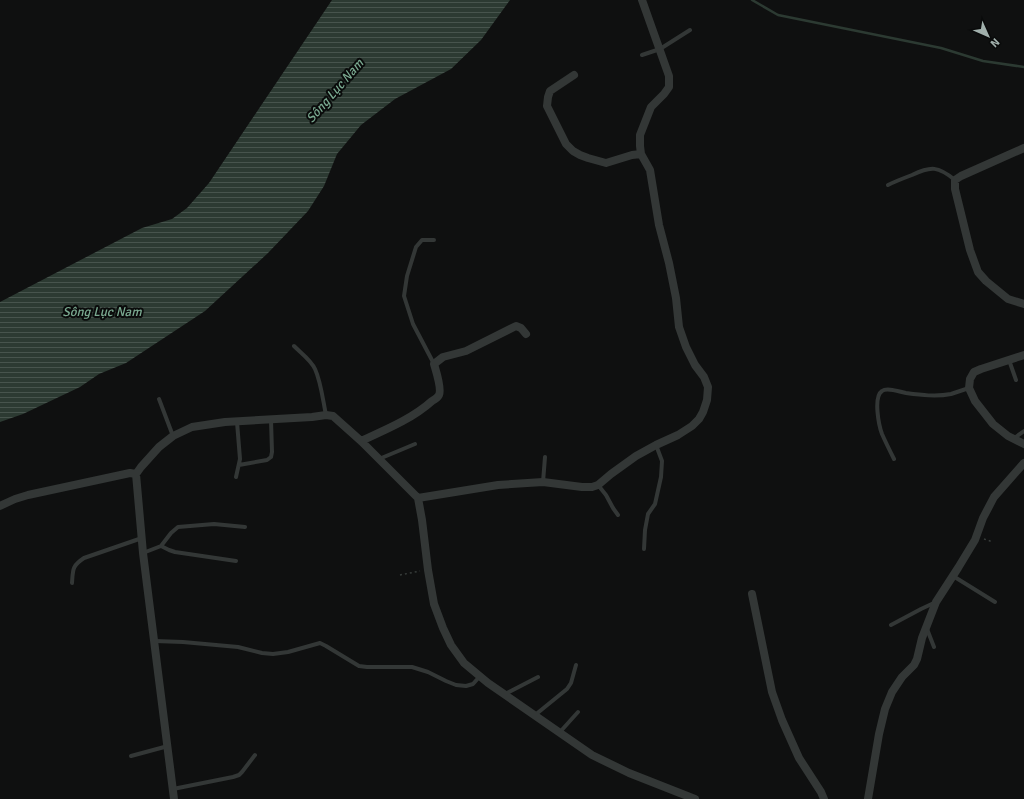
<svg xmlns="http://www.w3.org/2000/svg" width="1024" height="799" viewBox="0 0 1024 799" font-family="Signika,sans-serif">
	<style>
		.water { fill: url(#water-rules) }
		.lines { fill: none; stroke-linecap: round; stroke-linejoin: round }
		.stream { stroke: #2c3a32; stroke-width: 2.5 }
		.path { stroke: #373c3a; stroke-width: 1.5; stroke-dasharray: 2 3; stroke-linecap: butt }
		.lane { stroke: #333736; stroke-width: 4 }
		.street { stroke: #333736; stroke-width: 8 }
		.labels { text-anchor: middle; dominant-baseline: central; stroke-width: 4; stroke-linejoin: round; paint-order: stroke }
		.water-label { font-size: 13px; font-style: italic; fill: #7aa990; stroke: #0a0b0b }
	</style>
	<defs>
		<pattern id="water-rules" width="6" height="5" patternUnits="userSpaceOnUse"><rect width="6" height="5" fill="#2c3a32"/><path d="M0 2.5h6" fill="none" stroke="#47544d"/></pattern>
	</defs>
	<rect width="100%" height="100%" fill="#0f1010"/>
	<path class="water" d="M 332,0 L 510,0 L 481,40 L 451,69 L 395,99 L 361,125 L 337,154 L 324,186 L 308,211 L 268,253 L 205,311 L 126,363 L 99,374 L 80,387 L 23,414 L 0,422 L 0,302 L 142,228 L 172,219 L 187,208 L 209,183 Z"/>
	<g class="lines">
		<path class="stream" d="M 752,0 L 778,15 L 941,48 L 983,61 L 1024,67"/>
		<path class="path" d="M 984,539 L 993,542
			M 400,575 L 420,571"/>
		<path class="lane" d="M 642,55 L 660,49 L 690,30
			M 888,185 C 896,181 904,178 912,175 C 931,166 938,166 955,180
			M 434,240 L 422,240 L 416,247 L 407,276 L 404,296 L 413,324 L 434,364
			M 294,346 C 301,353 311,360 315,369 C 321,382 323,401 326,415
			M 1009,360 L 1016,380
			M 159,399 L 173,436
			M 1013,439 L 1024,431
			M 379,459 L 415,444
			M 894,459 C 890,451 886,443 882,434 C 879,426 873,397 882,391 C 887,387 900,392 906,393 C 921,395 936,397 951,394 C 957,392 963,390 969,388
			M 239,465 L 267,460 L 271,457 L 272,452 L 271,420
			M 236,477 L 240,459 L 237,422
			M 543,482 L 545,457
			M 598,485 L 606,495 L 613,508 L 618,515
			M 161,546 L 169,550 L 175,552 L 236,561
			M 644,549 L 645,530 L 648,514 L 655,504 L 661,477 L 662,461 L 656,445
			M 143,553 L 161,546 L 171,533 L 178,527 L 214,524 L 245,527
			M 953,576 L 995,602
			M 72,583 C 73,569 72,566 84,558 L 142,538
			M 891,625 L 921,609 L 936,602
			M 927,629 L 934,647
			M 155,641 L 183,642 L 238,647 L 262,653 L 273,654 L 288,652 L 320,643 L 326,646 L 359,666 L 367,667 L 412,667 L 428,672 L 446,681 L 456,685 L 466,686 L 473,684 L 480,676
			M 505,694 L 538,677
			M 535,715 L 567,689 L 571,683 L 576,665
			M 560,732 L 578,712
			M 131,756 L 168,746
			M 173,789 L 233,777 L 239,775 L 242,772 L 255,755"/>
		<path class="street" d="M 574,75 L 550,91 L 548,97 L 547,106 L 566,144 L 573,151 L 580,155 L 588,158 L 606,163 L 632,155 L 641,154
			M 1024,148 L 961,176 L 955,180 L 955,189 L 970,250 L 978,272 L 986,281 L 1008,299 L 1024,304
			M 1024,355 L 981,369 L 974,372 L 970,379 L 969,388 L 975,401 L 993,424 L 1008,436 L 1024,444
			M 361,441 C 385,430 412,419 432,401 C 434,400 438,397 439,395 C 442,389 436,371 434,364 L 443,357 L 466,351 L 516,326 L 521,328 L 526,334
			M 418,498 L 498,485 L 543,482 L 582,487 L 592,487 L 598,485 L 611,474 L 636,456 L 656,445 L 678,435 L 692,426 L 699,419 L 703,412 L 707,400 L 708,387 L 704,377 L 695,365 L 686,347 L 679,327 L 676,298 L 669,263 L 659,225 L 650,170 L 641,154 L 640,146 L 640,135 L 651,107 L 664,94 L 669,87 L 669,76 L 642,0
			M 0,506 L 15,499 L 28,495 L 130,473 L 136,474
			M 752,594 L 772,692 L 782,720 L 799,758 L 821,792 L 824,799
			M 174,799 L 143,553 L 136,474 L 141,467 L 159,447 L 173,436 L 192,427 L 225,422 L 312,417 L 326,415 L 333,416 L 361,441 L 418,498 L 422,520 L 428,570 L 434,604 L 443,628 L 451,645 L 464,663 L 488,683 L 592,755 L 629,773 L 695,799
			M 868,799 L 879,734 L 885,709 L 892,692 L 902,677 L 914,665 L 917,659 L 922,638 L 936,602 L 958,568 L 975,540 L 983,518 L 994,497 L 1024,463"/>
	</g>
	<g class="labels">
		<g class="water-label">
			<text transform="translate(335 91) rotate(-49)">Sông Lục Nam</text>
			<text x="102" y="312">Sông Lục Nam</text>
		</g>
	</g>
	<g transform="translate(988 36) rotate(135)" stroke="#0a0b0b" stroke-width="3" paint-order="stroke">
	<path d="M0-3L7 15L0 10L-7 15Z" fill="#a1b0ac"/>
	<text y="-6" font-size="11" font-weight="bold" text-anchor="middle" fill="#a1b0ac">N</text>
	</g>
</svg>
